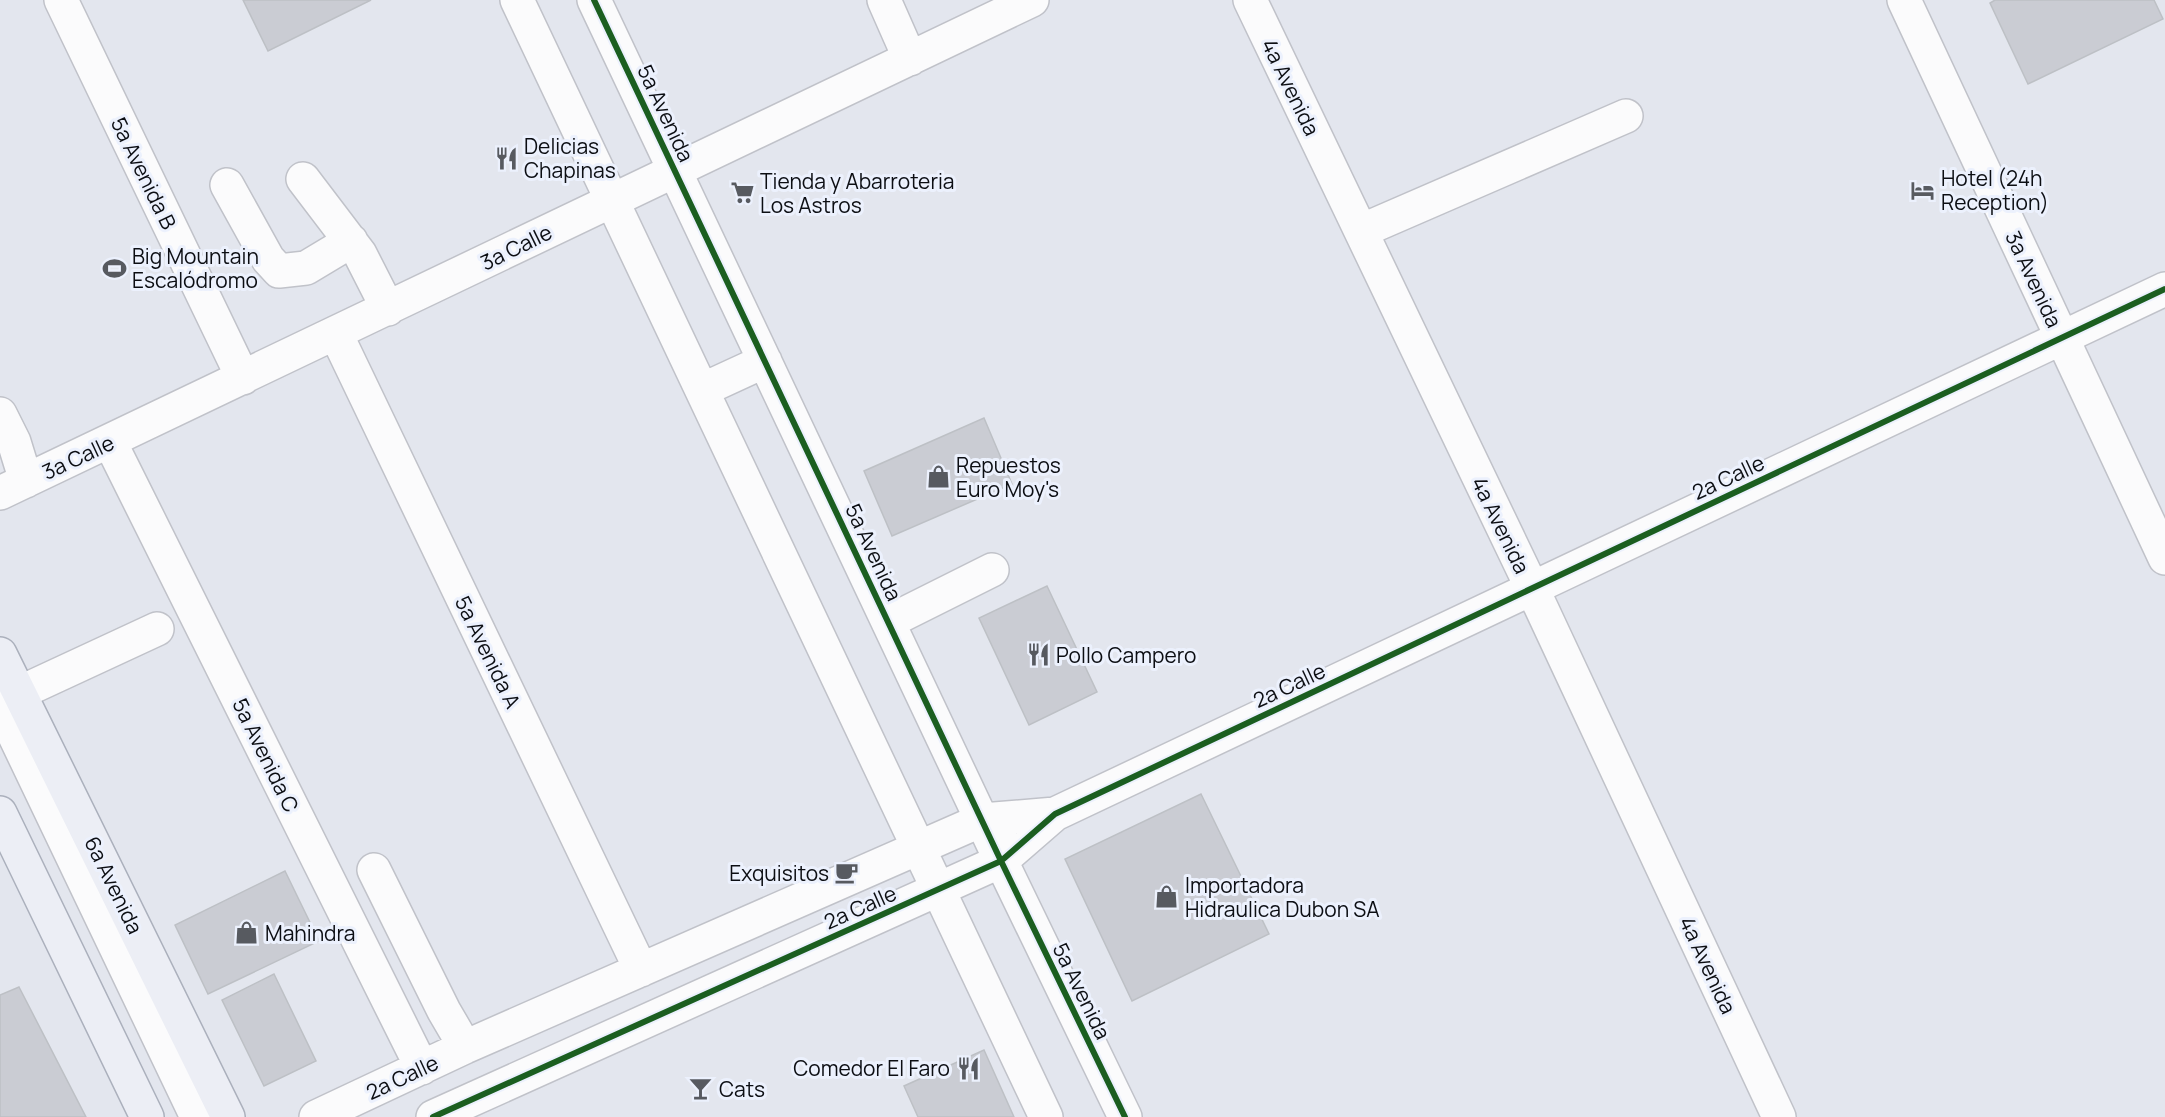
<svg xmlns="http://www.w3.org/2000/svg" width="2165" height="1117" viewBox="0 0 2165 1117" font-family="Manrope,sans-serif">
	<style>
		.building { fill: #caccd3; stroke: #bdc0c5; stroke-width: 1.5 }
		.lines { fill: none; stroke-linecap: round; stroke-linejoin: round }
		.minor-casing { stroke: #c0c2c9; stroke-width: 36 }
		.major-casing { stroke: #abb0bc; stroke-width: 36 }
		.minor { stroke: #fbfbfc; stroke-width: 33 }
		.major { stroke: #eceef5; stroke-width: 33 }
		.cycleway-casing { stroke: #ecf1fd; stroke-width: 10 }
		.cycleway { stroke: #1b5e20; stroke-width: 6 }
		.labels { text-anchor: middle; dominant-baseline: central; stroke-width: 6; stroke-linejoin: round; paint-order: stroke }
		.street-label { font-size: 21px; fill: #0c0e13; stroke: #ecf1fd }
		.poi-label { font-size: 21px; fill: #0c0e13; stroke: #ecf1fd; text-anchor: start }
	</style>
	<rect width="100%" height="100%" fill="#e3e6ee"/>
	<path class="building" d="M 243,0 L 371,0 L 268,51 Z
		M 1995,0 L 2154,0 L 2163,19 L 2028,84 L 1990,3 Z
		M 984,418 L 1012,484 L 892,536 L 864,471 Z
		M 1047,586 L 1097,692 L 1029,725 L 979,618 Z
		M 1201,794 L 1269,934 L 1132,1001 L 1065,859 Z
		M 285,871 L 319,941 L 208,994 L 175,925 Z
		M 274,974 L 316,1061 L 264,1086 L 222,1000 Z
		M 19,987 L 86,1117 L 0,1117 L 0,995 Z
		M 984,1050 L 1014,1117 L 918,1117 L 904,1086 Z"/>
	<g class="lines">
		<defs>
			<path id="minor" d="M 61,0 L 243,378
				M 517,0 L 1046,1117
				M 594,0 L 1001,861 L 1125,1117
				M 884,0 L 910,59
				M 1250,0 L 1532,588 L 1779,1117
				M 1904,0 L 2165,558
				M 303,179 L 360,254 L 388,309
				M 227,185 L 268,259 L 279,271 L 306,268 L 351,241
				M 1361,231 L 1626,116
				M 336,334 L 641,970
				M 702,390 L 765,361
				M 0,414 L 14,442 L 26,481
				M 110,442 L 422,1068
				M 0,493 L 1032,0
				M 888,622 L 992,570
				M 19,693 L 157,629
				M 0,705 L 197,1117
				M 374,870 L 444,1011 L 465,1047
				M 316,1117 L 465,1047 L 982,820 L 1055,814
				M 433,1117 L 1001,861 L 1055,814 L 2165,289"/>
			<path id="major" d="M 0,654 L 228,1117
				M 0,813 L 147,1117"/>
		</defs>
		<use href="#minor" class="minor-casing"/>
		<use href="#major" class="major-casing"/>
		<use href="#minor" class="minor"/>
		<use href="#major" class="major"/>
		<defs>
			<path id="cycleway" d="M 594,0 L 1001,861 L 1125,1117
				M 433,1117 L 1001,861 L 1055,814 L 2165,289"/>
		</defs>
		<use href="#cycleway" class="cycleway-casing"/>
		<use href="#cycleway" class="cycleway"/>
	</g>
	<defs>
		<symbol id="restaurant-bare" viewBox="-9 -9 18 18"><path d="M-5-6h1v4h1v-4h1v4h1v-4h1v5L-1.5 .5V6h-2V.5L-5-1ZM5-6V6H3V1.5H1.5Q1.5-4 5-6Z" fill="#575a60" stroke="#ecf1fd" stroke-width="2.5" paint-order="stroke"/></symbol>
		<symbol id="hotel-bare" viewBox="-9 -9 18 18"><path d="M-6-4.5h1.5V1H6V5H4.5V3h-9V5H-6ZM-4 0a1.8 1.8 0 1 1 3.6 0ZM.5 0V-2.5h3Q6-2.5 6 0Z" fill="#575a60" stroke="#ecf1fd" stroke-width="2.5" paint-order="stroke"/></symbol>
		<symbol id="supermarket-bare" viewBox="-9 -9 18 18"><path d="M-6-5.5h2.5l.6 2H6L4.5 2H-2.5L-4.4-4H-6ZM-1.5 3.2a1.3 1.3 0 1 0 .1 0ZM3 3.2a1.3 1.3 0 1 0 .1 0Z" fill="#575a60" stroke="#ecf1fd" stroke-width="2.5" paint-order="stroke"/></symbol>
		<symbol id="stadium-bare" viewBox="-9 -9 18 18"><path d="M0-5a6.5 5 0 1 0 0 10a6.5 5 0 1 0 0-10ZM-3.5-1.8h7v3.6h-7Z" fill="#575a60" stroke="#ecf1fd" stroke-width="2.5" paint-order="stroke"/></symbol>
		<symbol id="shop-bare" viewBox="-9 -9 18 18"><path d="M-5-2.5h2.3a2.7 3.5 0 0 1 5.4 0H5L5.5 6h-11ZM-1.5-2.5h3a1.5 2.3 0 0 0-3 0Z" fill="#575a60" stroke="#ecf1fd" stroke-width="2.5" paint-order="stroke"/></symbol>
		<symbol id="cafe-bare" viewBox="-9 -9 18 18"><path d="M-5.5-4.5H6V0H3Q3 3.5 0 3.5H-2.5Q-5.5 3.5-5.5 0ZM3-3.2v2h1.7v-2ZM-6 4.5H4V6H-6Z" fill="#575a60" stroke="#ecf1fd" stroke-width="2.5" paint-order="stroke"/></symbol>
		<symbol id="bar-bare" viewBox="-9 -9 18 18"><path d="M-6-5H6L.8 .8V4.5H3.5V6h-7V4.5H-.8V.8Z" fill="#575a60" stroke="#ecf1fd" stroke-width="2.5" paint-order="stroke"/></symbol>
	</defs>
	<g fill-rule="evenodd">
		<use href="#restaurant-bare" x="490" y="142" width="33" height="33"/>
		<use href="#hotel-bare" x="1906" y="174" width="33" height="33"/>
		<use href="#supermarket-bare" x="726" y="176" width="33" height="33"/>
		<use href="#stadium-bare" x="98" y="252" width="33" height="33"/>
		<use href="#shop-bare" x="922" y="460" width="33" height="33"/>
		<use href="#restaurant-bare" x="1022" y="638" width="33" height="33"/>
		<use href="#cafe-bare" x="830" y="856" width="33" height="33"/>
		<use href="#shop-bare" x="1150" y="880" width="33" height="33"/>
		<use href="#shop-bare" x="230" y="916" width="33" height="33"/>
		<use href="#restaurant-bare" x="952" y="1052" width="33" height="33"/>
		<use href="#bar-bare" x="684" y="1072" width="33" height="33"/>
	</g>
	<g class="labels">
		<g class="street-label">
			<text transform="translate(1291 87) rotate(64)">4a Avenida</text>
			<text transform="translate(666 113) rotate(65)">5a Avenida</text>
			<text transform="translate(144 173) rotate(64)">5a Avenida B</text>
			<text transform="translate(516 247) rotate(-26)">3a Calle</text>
			<text transform="translate(2034 279) rotate(65)">3a Avenida</text>
			<text transform="translate(78 457) rotate(-25)">3a Calle</text>
			<text transform="translate(1728 477) rotate(-25)">2a Calle</text>
			<text transform="translate(1501 525) rotate(64)">4a Avenida</text>
			<text transform="translate(874 552) rotate(65)">5a Avenida</text>
			<text transform="translate(488 652) rotate(64)">5a Avenida A</text>
			<text transform="translate(1289 685) rotate(-25)">2a Calle</text>
			<text transform="translate(266 755) rotate(64)">5a Avenida C</text>
			<text transform="translate(114 885) rotate(64)">6a Avenida</text>
			<text transform="translate(860 907) rotate(-24)">2a Calle</text>
			<text transform="translate(1708 965) rotate(65)">4a Avenida</text>
			<text transform="translate(1082 991) rotate(64)">5a Avenida</text>
			<text transform="translate(402 1077) rotate(-25)">2a Calle</text>
		</g>
		<g class="poi-label">
			<text x="524" y="146">Delicias<tspan x="524" dy="24">Chapinas</tspan></text>
			<text x="1941" y="178">Hotel (24h<tspan x="1941" dy="24">Reception)</tspan></text>
			<text x="760" y="181">Tienda y Abarroteria<tspan x="760" dy="24">Los Astros</tspan></text>
			<text x="132" y="256">Big Mountain<tspan x="132" dy="24">Escalódromo</tspan></text>
			<text x="956" y="465">Repuestos<tspan x="956" dy="24">Euro Moy's</tspan></text>
			<text x="1056" y="655">Pollo Campero</text>
			<text x="829" y="873" text-anchor="end">Exquisitos</text>
			<text x="1185" y="885">Importadora<tspan x="1185" dy="24">Hidraulica Dubon SA</tspan></text>
			<text x="265" y="933">Mahindra</text>
			<text x="950" y="1068" text-anchor="end">Comedor El Faro</text>
			<text x="719" y="1089">Cats</text>
		</g>
	</g>
</svg>
